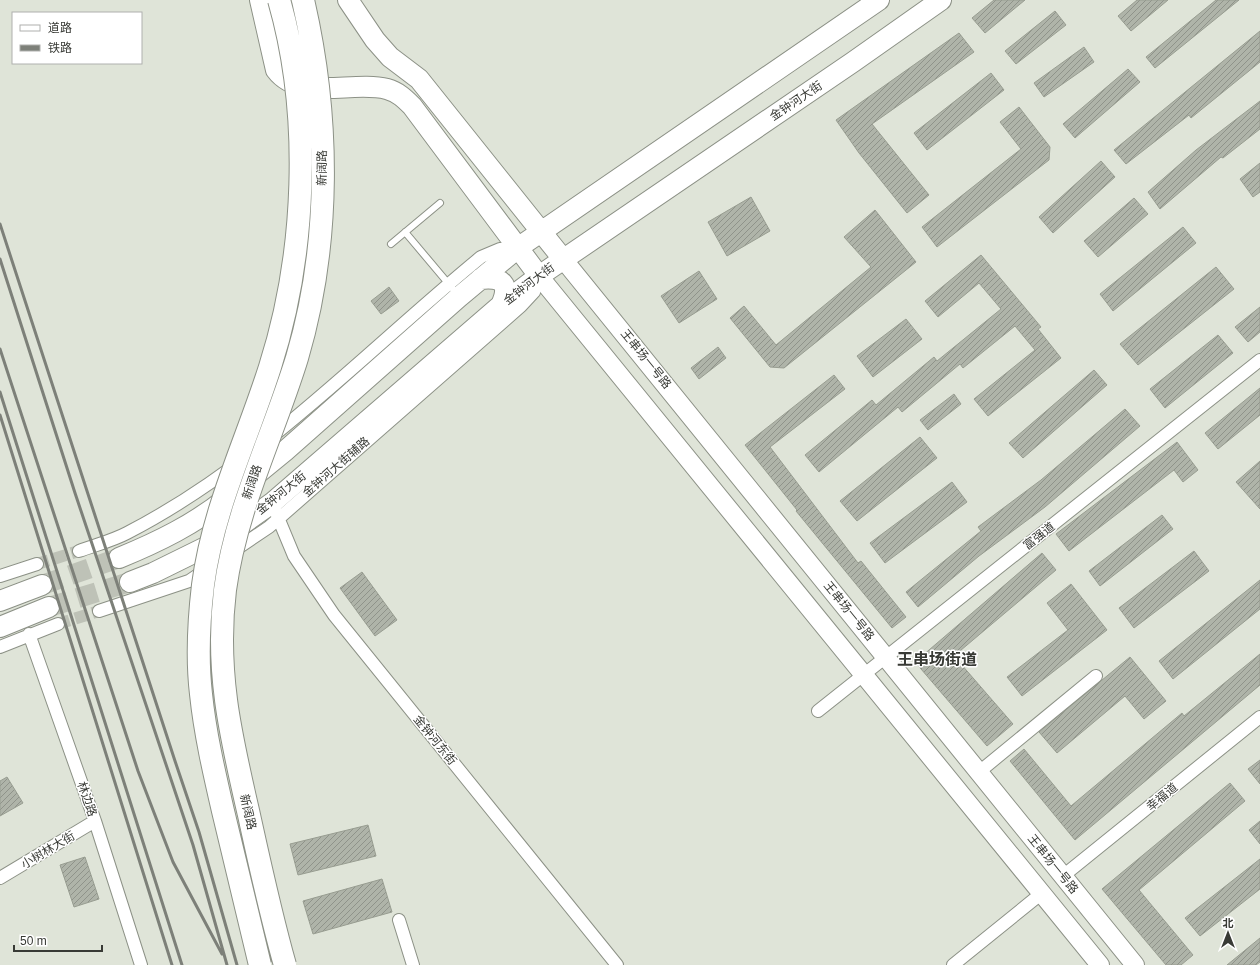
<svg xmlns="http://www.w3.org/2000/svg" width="1260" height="965" viewBox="0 0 1260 965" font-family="Helvetica,'Noto Sans SC',sans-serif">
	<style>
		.building { fill: url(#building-hatch); stroke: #989d91 }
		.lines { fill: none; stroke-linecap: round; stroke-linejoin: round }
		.street-tunnel { stroke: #bec2b7; stroke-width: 12; stroke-dasharray: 12 6; stroke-linecap: butt }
		.primary-tunnel { stroke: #bec2b7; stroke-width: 20; stroke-dasharray: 20 10; stroke-linecap: butt }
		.lane-casing { stroke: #8c9186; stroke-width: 8 }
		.street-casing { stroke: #8c9186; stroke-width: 14 }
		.secondary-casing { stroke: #8c9186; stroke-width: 20 }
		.primary-casing { stroke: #8c9186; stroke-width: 22 }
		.lane { stroke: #fff; stroke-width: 6 }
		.street { stroke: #fff; stroke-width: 12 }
		.secondary { stroke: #fff; stroke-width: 18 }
		.primary { stroke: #fff; stroke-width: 20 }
		.rail { stroke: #7d8079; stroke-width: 3 }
		.highway-bridge-casing { stroke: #8c9186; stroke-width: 24; stroke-linecap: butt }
		.highway-bridge { stroke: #fff; stroke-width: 22 }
		.labels { text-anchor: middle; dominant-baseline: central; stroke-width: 3; stroke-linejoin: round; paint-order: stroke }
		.street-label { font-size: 12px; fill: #383a35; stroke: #fff }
		.district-label { font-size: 16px; font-weight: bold; fill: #383a35; stroke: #fff }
	</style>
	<defs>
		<pattern id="building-hatch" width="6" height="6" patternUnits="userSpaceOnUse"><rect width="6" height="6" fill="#afb4a9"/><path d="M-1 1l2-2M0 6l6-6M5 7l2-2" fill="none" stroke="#8f938a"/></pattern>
	</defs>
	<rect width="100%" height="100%" fill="#dfe4d8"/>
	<path class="building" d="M 994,0 L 1025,0 L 985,33 L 972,18 Z
		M 1137,0 L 1168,0 L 1131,31 L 1118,16 Z
		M 1216,0 L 1239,0 L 1155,68 L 1146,57 Z
		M 1055,11 L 1066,25 L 1016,64 L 1005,51 Z
		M 1260,31 L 1260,62 L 1191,118 L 1189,115 L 1126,164 L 1114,150 Z
		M 959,33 L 974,52 L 872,124 L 929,195 L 907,213 L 859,153 L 836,120 Z
		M 1084,47 L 1094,62 L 1044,97 L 1034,83 Z
		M 1128,69 L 1140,82 L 1075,138 L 1063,124 Z
		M 991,73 L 1004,90 L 927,150 L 914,133 Z
		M 1260,101 L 1260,129 L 1223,158 L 1221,157 L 1160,209 L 1148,192 L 1196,150 Z
		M 1019,107 L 1050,147 L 1049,160 L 937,247 L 922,227 L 1021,149 L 1000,122 Z
		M 1101,161 L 1115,177 L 1053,233 L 1039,217 Z
		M 1260,163 L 1260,192 L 1253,197 L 1240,179 Z
		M 751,197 L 770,231 L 727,256 L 708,222 Z
		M 1134,198 L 1148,214 L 1098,257 L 1084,241 Z
		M 875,210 L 916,262 L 784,368 L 770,367 L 730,318 L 744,306 L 776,345 L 871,267 L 844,237 Z
		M 1183,227 L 1196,243 L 1113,311 L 1100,294 Z
		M 981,255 L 1041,327 L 1038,329 L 1061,358 L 988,416 L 974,399 L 1035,350 L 1015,326 L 963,368 L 960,364 L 902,412 L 898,407 L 819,472 L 805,455 L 872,400 L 876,405 L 934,357 L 937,361 L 1001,309 L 979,283 L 938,317 L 925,301 Z
		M 1216,267 L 1234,289 L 1138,365 L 1120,344 Z
		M 699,271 L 717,299 L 679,323 L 661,296 Z
		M 389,287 L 399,301 L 381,314 L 371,301 Z
		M 1260,307 L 1260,332 L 1248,342 L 1235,327 Z
		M 906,319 L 922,339 L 873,377 L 857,356 Z
		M 1218,335 L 1233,353 L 1165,408 L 1150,389 Z
		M 718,347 L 726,358 L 699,379 L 691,368 Z
		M 1094,370 L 1107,385 L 1023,458 L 1009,443 Z
		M 834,375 L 845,389 L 770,447 L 858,563 L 861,561 L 906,617 L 892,628 L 796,511 L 797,510 L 745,445 Z
		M 1260,388 L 1260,415 L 1218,449 L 1205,433 Z
		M 954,394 L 961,404 L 928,430 L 920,420 Z
		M 1125,409 L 1140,426 L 1045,507 L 979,556 L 918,607 L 906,592 L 981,531 L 978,527 L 1041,480 Z
		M 920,437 L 937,458 L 857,521 L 840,501 Z
		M 1177,442 L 1198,470 L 1183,482 L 1174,470 L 1069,551 L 1056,534 Z
		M 1260,461 L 1260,509 L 1236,482 Z
		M 952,482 L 967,502 L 885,563 L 870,543 Z
		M 1162,515 L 1173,529 L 1100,586 L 1089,571 Z
		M 1194,551 L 1209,571 L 1134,628 L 1119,608 Z
		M 1042,553 L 1056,570 L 954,656 L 1013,724 L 987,746 L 915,662 Z
		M 362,572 L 397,620 L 375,636 L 340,588 Z
		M 1260,580 L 1260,609 L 1173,679 L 1159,661 Z
		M 1071,584 L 1107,630 L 1022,696 L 1007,677 L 1068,630 L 1047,603 Z
		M 1260,654 L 1260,685 L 1075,840 L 1010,761 L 1024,749 L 1071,806 L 1182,713 L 1184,716 Z
		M 1130,657 L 1166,701 L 1144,719 L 1125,696 L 1057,753 L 1039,732 Z
		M 1260,760 L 1260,784 L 1248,769 Z
		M 7,777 L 23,803 L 0,816 L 0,781 Z
		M 1230,783 L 1245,801 L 1139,890 L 1193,955 L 1181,965 L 1166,965 L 1102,889 Z
		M 1260,821 L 1260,844 L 1249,830 Z
		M 368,825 L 376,856 L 298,875 L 290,844 Z
		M 85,857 L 99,899 L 74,907 L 60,865 Z
		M 1260,859 L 1260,889 L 1200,936 L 1185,918 Z
		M 382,879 L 392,912 L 313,934 L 303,901 Z
		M 1260,938 L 1260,962 L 1256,965 L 1227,965 Z"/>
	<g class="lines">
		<path class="street-tunnel" d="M 37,564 L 79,551
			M 58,624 L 99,611"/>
		<path class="primary-tunnel" d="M 42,585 L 119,558
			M 49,607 L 130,582"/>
		<defs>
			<path id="lane" d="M 405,232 L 458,295
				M 391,244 L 440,203"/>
			<path id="street" d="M 272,503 L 294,556 L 334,615 L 617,965
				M 79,551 C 95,545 112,541 127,533 C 261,464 365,352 481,257 L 500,249 L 517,248
				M 0,576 L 37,564
				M 99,611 L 189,581 L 269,527 L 521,306 L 534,292 L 539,277
				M 29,634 L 95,821 L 141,965
				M 0,647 L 58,624
				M 818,711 L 1260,360
				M 979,772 L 1096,676
				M 1063,876 L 1260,717
				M 0,878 L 95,821
				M 399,920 L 413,965
				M 953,965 L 1042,893"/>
			<path id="secondary" d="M 563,259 L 1135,965
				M 539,276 L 1100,965"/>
			<path id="primary" d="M 260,0 L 276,70 C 300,102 353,80 387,89 C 398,92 405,99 412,106 L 539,276
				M 348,0 L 375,40 L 390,57 L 419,79 L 563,259
				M 480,279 C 502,276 511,284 501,305
				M 252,478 L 285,451 L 459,297 L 519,247 L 879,0
				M 119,558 C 158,542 195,524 228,497
				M 130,582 L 153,573 L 220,540 L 272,503 L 501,305 L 539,276 L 853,62 L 941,0
				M 0,601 L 42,585
				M 0,627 L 49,607"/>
		</defs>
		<use href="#lane" class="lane-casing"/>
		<use href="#street" class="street-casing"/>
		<use href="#secondary" class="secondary-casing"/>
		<use href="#primary" class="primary-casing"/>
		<use href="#lane" class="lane"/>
		<use href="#street" class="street"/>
		<use href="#secondary" class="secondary"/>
		<use href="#primary" class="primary"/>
		<path class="rail" d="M 0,224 L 175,761 L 199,832 L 237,965
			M 0,259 L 75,493 L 193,845 L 227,965
			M 0,349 L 138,771 L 173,862 L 222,954
			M 0,392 L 182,965
			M 0,415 L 172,965"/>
		<defs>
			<path id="highway-bridge" d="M 260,965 C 248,914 235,862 223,811 C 214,772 205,733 201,694 C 197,660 199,619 203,585 C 213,508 247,440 270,367 C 306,254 312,115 279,0
				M 285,965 C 271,916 260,865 249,815 C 231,737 215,671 225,590 C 236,508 273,436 297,358 C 331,243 330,117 303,0"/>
		</defs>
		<use href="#highway-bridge" class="highway-bridge-casing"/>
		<use href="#highway-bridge" class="highway-bridge"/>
	</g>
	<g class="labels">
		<g class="street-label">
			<text transform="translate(796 101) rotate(-34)">金钟河大街</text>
			<text transform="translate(322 168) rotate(-89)">新阔路</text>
			<text transform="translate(529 284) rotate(-37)">金钟河大街</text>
			<text transform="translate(646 359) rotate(51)">王串场一号路</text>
			<text transform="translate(336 467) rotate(-41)">金钟河大街辅路</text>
			<text transform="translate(252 482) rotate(-71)">新阔路</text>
			<text transform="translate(281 493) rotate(-39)">金钟河大街</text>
			<text transform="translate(1039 536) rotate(-38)">富强道</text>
			<text transform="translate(849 611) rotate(51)">王串场一号路</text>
			<text transform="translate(435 740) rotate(51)">金钟河东街</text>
			<text transform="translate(1162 797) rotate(-39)">幸福道</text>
			<text transform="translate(87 799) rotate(71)">林边路</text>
			<text transform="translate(248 812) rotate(77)">新阔路</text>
			<text transform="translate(48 850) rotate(-31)">小树林大街</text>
			<text transform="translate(1053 864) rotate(51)">王串场一号路</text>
		</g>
		<g class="district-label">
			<text x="937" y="659">王串场街道</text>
		</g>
	</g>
	<rect x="12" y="12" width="130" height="52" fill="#ffffff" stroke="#afb0ae"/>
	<rect x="20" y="25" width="20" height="6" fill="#ffffff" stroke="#afb0ae"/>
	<text x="48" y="32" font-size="12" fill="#383a35">道路</text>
	<rect x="20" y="45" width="20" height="6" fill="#7d8079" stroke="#afb0ae"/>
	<text x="48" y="52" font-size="12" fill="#383a35">铁路</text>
	<g transform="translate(1228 933)" stroke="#ffffff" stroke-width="3" paint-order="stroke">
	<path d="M0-3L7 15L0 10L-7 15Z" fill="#383a35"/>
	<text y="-6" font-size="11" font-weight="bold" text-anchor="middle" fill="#383a35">北</text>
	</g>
	<path d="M14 945v6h88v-6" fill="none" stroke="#383a35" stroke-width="2"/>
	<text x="20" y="945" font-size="12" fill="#383a35" stroke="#ffffff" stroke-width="3" paint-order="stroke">50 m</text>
</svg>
